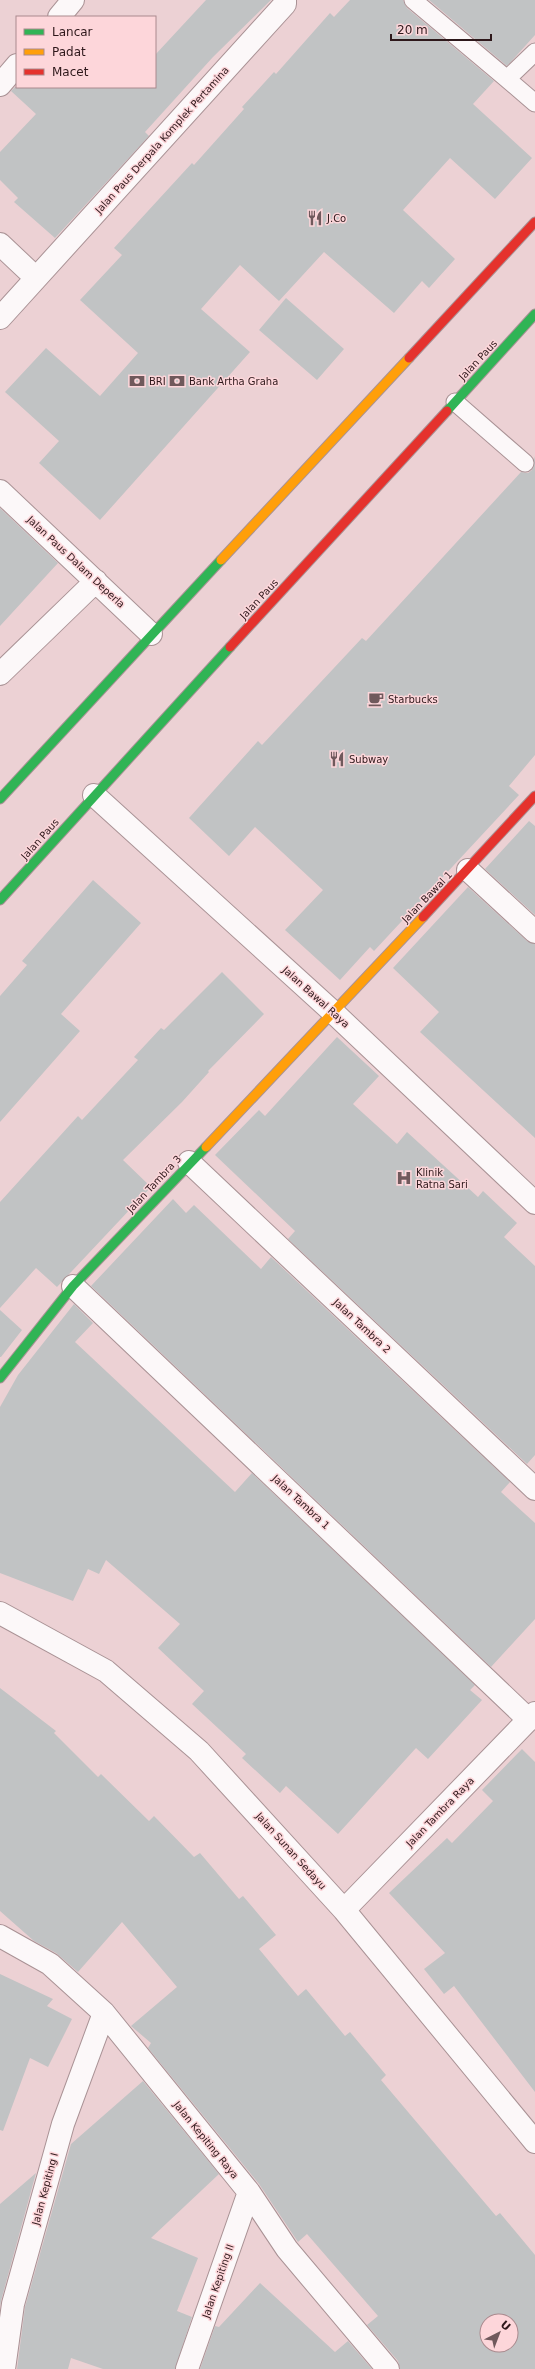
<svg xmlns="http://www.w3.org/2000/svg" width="535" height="2369" viewBox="0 0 535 2369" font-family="'DejaVu Sans',sans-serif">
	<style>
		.building { fill: #c1c3c4; fill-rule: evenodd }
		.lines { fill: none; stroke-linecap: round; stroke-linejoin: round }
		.lane-casing { stroke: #a99295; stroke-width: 19 }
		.street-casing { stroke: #a99295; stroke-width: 24 }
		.fast-casing { stroke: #a99295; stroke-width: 11 }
		.slow-casing { stroke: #a99295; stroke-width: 11 }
		.jam-casing { stroke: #a99295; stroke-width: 11 }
		.lane { stroke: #fcf8f9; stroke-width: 17 }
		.street { stroke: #fcf8f9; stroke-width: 22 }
		.fast { stroke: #30b455; stroke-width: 9 }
		.slow { stroke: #ff9f0a; stroke-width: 9 }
		.jam { stroke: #e5322d; stroke-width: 9 }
		.labels { text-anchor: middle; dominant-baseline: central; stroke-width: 3; stroke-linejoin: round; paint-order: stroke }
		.street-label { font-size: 10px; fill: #2e181b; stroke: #fdd6da }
		.poi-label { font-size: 10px; fill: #2e181b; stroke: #fdd6da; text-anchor: start }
	</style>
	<rect width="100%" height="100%" fill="#ecd1d4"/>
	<path class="building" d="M 206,0 L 271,0 L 213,57 L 145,132 L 149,136 L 55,238 L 14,202 L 18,198 L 0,180 L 0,152 L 36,114 L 11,91 L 15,87 L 155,87 L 155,55 Z
		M 350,0 L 403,0 L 407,8 L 494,81 L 473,104 L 532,158 L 495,199 L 450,158 L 403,210 L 455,259 L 429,288 L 422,281 L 394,313 L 324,252 L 279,301 L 240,265 L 201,309 L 250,352 L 100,520 L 39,463 L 59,441 L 5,392 L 46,348 L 100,396 L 138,353 L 80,300 L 122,255 L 114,248 L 192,163 L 194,165 L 244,109 L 242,107 L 274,72 L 276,74 L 330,13 L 334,17 Z
		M 429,0 L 535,0 L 535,35 L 507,66 Z
		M 286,298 L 344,349 L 317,380 L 259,330 Z
		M 535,456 L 535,755 L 509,786 L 519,795 L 374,951 L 370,947 L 340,980 L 285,930 L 323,890 L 255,827 L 229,856 L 189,818 L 258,741 L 262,745 L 362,638 L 366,641 L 521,472 L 528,473 L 532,470 Z
		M 0,508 L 58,563 L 0,626 Z
		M 529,821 L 535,826 L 535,915 L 485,869 Z
		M 93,880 L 141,923 L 61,1014 L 80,1031 L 0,1122 L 0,996 L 27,965 L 22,961 Z
		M 468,887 L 527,941 L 535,944 L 535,1138 L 420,1032 L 439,1012 L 393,968 Z
		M 222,972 L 264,1014 L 208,1071 L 209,1072 L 182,1102 L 123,1160 L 151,1187 L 57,1287 L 36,1268 L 0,1308 L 0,1202 L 78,1116 L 82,1120 L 138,1060 L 134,1057 L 161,1028 L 164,1030 Z
		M 337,1037 L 379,1076 L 353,1104 L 397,1144 L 407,1132 L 478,1197 L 483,1191 L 517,1223 L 504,1237 L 535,1266 L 535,1455 L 527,1464 L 288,1239 L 295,1231 L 215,1155 L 259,1110 L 265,1116 Z
		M 173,1199 L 186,1213 L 194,1205 L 261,1269 L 271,1257 L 510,1482 L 501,1492 L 535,1523 L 535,1619 L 491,1667 L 91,1286 Z
		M 74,1304 L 93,1323 L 75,1342 L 235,1492 L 252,1473 L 475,1685 L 470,1690 L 482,1700 L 428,1759 L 416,1748 L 338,1834 L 286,1786 L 280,1793 L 242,1758 L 246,1754 L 192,1704 L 204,1691 L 158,1648 L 180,1624 L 106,1560 L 99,1574 L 88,1569 L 73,1601 L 0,1573 L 0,1407 L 18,1375 Z
		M 0,1310 L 22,1330 L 1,1357 L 0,1357 Z
		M 0,1688 L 56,1731 L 54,1733 L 98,1777 L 101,1774 L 149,1821 L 154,1816 L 194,1857 L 200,1853 L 239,1899 L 243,1896 L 276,1935 L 259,1949 L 298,1996 L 306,1989 L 345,2036 L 350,2032 L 386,2075 L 381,2080 L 496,2216 L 500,2213 L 535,2255 L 535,2369 L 400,2369 L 398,2361 L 367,2325 L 378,2316 L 307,2234 L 298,2242 L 259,2184 L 148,2048 L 151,2043 L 131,2026 L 177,1987 L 122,1922 L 78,1972 L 56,1953 L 34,1941 L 0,1911 ZM 487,2321 L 511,2321 L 511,2345 L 487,2345 Z
		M 522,1749 L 535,1762 L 535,2092 L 454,1986 L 444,1994 L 424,1969 L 445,1953 L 389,1893 L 447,1838 L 452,1843 L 493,1801 L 482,1790 Z
		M 0,1974 L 53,1999 L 47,2006 L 72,2019 L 48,2067 L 30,2058 L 3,2131 L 0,2130 Z
		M 143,2081 L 219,2174 L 151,2238 L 198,2258 L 177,2311 L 192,2317 L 175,2369 L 103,2369 L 71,2358 L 68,2369 L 17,2369 L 25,2307 L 71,2144 Z
		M 36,2173 L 1,2301 L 0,2307 L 0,2204 Z
		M 260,2283 L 335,2352 L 348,2341 L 372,2369 L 200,2369 L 215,2326 L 219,2327 Z"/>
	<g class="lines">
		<defs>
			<path id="lane" d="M 413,0 L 507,79 L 535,52
				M 507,79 L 535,103
				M 455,402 L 525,463"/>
			<path id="street" d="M 59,17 L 73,0
				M 0,85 L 17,65
				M 0,244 L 36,278
				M 0,318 L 285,4 L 285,0
				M 0,491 L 151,634
				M 0,674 L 96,581
				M 94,795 L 334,1013 L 535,1203
				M 468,870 L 535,932
				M 189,1162 L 535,1489
				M 73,1286 L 529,1720
				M 0,1613 L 106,1671 L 199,1751 L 344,1910 L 535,2142
				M 344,1910 L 535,1713
				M 0,1936 L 50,1964 L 104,2013 L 249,2192 L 287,2249 L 388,2369
				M 4,2369 L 13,2304 L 63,2124 L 104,2013
				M 187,2369 L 249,2192"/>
			<path id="fast" d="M 447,411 L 535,314
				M 0,799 L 221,560
				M 0,900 L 230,647
				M 0,1378 L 73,1286 L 206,1147"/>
			<path id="slow" d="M 221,560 L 409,358
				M 206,1147 L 423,917"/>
			<path id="jam" d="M 409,358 L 535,222
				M 230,647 L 447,411
				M 423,917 L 535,796"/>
		</defs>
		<use href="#lane" class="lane-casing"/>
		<use href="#street" class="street-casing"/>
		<use href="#fast" class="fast-casing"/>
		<use href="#slow" class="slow-casing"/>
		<use href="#jam" class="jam-casing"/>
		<use href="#lane" class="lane"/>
		<use href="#street" class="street"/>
		<use href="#fast" class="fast"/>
		<use href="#slow" class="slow"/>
		<use href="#jam" class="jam"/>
	</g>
	<defs>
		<symbol id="restaurant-bare" viewBox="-9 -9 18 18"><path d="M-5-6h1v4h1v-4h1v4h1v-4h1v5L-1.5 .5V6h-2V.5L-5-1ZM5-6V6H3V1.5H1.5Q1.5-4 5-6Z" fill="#70595c" stroke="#fdd6da" stroke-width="2.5" paint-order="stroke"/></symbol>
		<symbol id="bank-bare" viewBox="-9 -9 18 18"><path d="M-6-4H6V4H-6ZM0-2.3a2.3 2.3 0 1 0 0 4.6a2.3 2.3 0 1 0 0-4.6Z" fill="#70595c" stroke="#fdd6da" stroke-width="2.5" paint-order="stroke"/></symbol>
		<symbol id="cafe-bare" viewBox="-9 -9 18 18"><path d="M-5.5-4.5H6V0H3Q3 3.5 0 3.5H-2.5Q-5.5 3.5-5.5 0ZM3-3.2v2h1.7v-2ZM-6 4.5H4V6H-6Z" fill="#70595c" stroke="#fdd6da" stroke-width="2.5" paint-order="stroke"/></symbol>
		<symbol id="hospital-bare" viewBox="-9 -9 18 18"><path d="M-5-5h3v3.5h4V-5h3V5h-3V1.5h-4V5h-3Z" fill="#70595c" stroke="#fdd6da" stroke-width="2.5" paint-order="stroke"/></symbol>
	</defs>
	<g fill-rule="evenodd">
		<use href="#restaurant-bare" x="304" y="207" width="22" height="22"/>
		<use href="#bank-bare" x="126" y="370" width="22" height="22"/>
		<use href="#bank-bare" x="166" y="370" width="22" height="22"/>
		<use href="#cafe-bare" x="365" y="688" width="22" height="22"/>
		<use href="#restaurant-bare" x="326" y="748" width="22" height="22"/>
		<use href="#hospital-bare" x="393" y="1167" width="22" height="22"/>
	</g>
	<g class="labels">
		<g class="street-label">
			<text transform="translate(162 140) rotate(-48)">Jalan Paus Derpala Komplek Pertamina</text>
			<text transform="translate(478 360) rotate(-47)">Jalan Paus</text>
			<text transform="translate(76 562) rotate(43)">Jalan Paus Dalam Deperla</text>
			<text transform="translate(259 599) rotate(-47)">Jalan Paus</text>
			<text transform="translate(40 839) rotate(-48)">Jalan Paus</text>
			<text transform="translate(427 897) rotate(-46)">Jalan Bawal 1</text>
			<text transform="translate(316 997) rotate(42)">Jalan Bawal Raya</text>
			<text transform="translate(154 1184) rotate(-47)">Jalan Tambra 3</text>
			<text transform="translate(362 1326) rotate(43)">Jalan Tambra 2</text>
			<text transform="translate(301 1502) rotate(43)">Jalan Tambra 1</text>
			<text transform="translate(440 1812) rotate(-46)">Jalan Tambra Raya</text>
			<text transform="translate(291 1851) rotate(48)">Jalan Sunan Sedayu</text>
			<text transform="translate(206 2140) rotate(51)">Jalan Kepiting Raya</text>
			<text transform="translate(45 2189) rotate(-75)">Jalan Kepiting I</text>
			<text transform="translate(218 2281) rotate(-71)">Jalan Kepiting II</text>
		</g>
		<g class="poi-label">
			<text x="327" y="218">J.Co</text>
			<text x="149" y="381">BRI</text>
			<text x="189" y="381">Bank Artha Graha</text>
			<text x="388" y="699">Starbucks</text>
			<text x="349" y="759">Subway</text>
			<text x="416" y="1172">Klinik<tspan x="416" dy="12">Ratna Sari</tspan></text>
		</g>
	</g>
	<rect x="16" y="16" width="140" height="72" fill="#fdd6da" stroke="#aa8a8e"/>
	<rect x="24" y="29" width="20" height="6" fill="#30b455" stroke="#aa8a8e"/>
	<text x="52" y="36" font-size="12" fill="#2e181b">Lancar</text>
	<rect x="24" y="49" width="20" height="6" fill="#ff9f0a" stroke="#aa8a8e"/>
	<text x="52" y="56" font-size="12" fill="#2e181b">Padat</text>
	<rect x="24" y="69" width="20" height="6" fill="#e5322d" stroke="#aa8a8e"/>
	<text x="52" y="76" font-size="12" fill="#2e181b">Macet</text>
	<g transform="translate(499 2333) rotate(42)"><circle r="19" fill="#fdd6da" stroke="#aa8a8e"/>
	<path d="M0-3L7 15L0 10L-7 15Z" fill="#70595c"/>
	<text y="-6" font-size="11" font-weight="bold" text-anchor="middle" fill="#2e181b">U</text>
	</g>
	<path d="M391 34v6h100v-6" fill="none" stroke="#2e181b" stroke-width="2"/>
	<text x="397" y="34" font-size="12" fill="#2e181b" stroke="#fdd6da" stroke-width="3" paint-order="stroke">20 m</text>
</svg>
